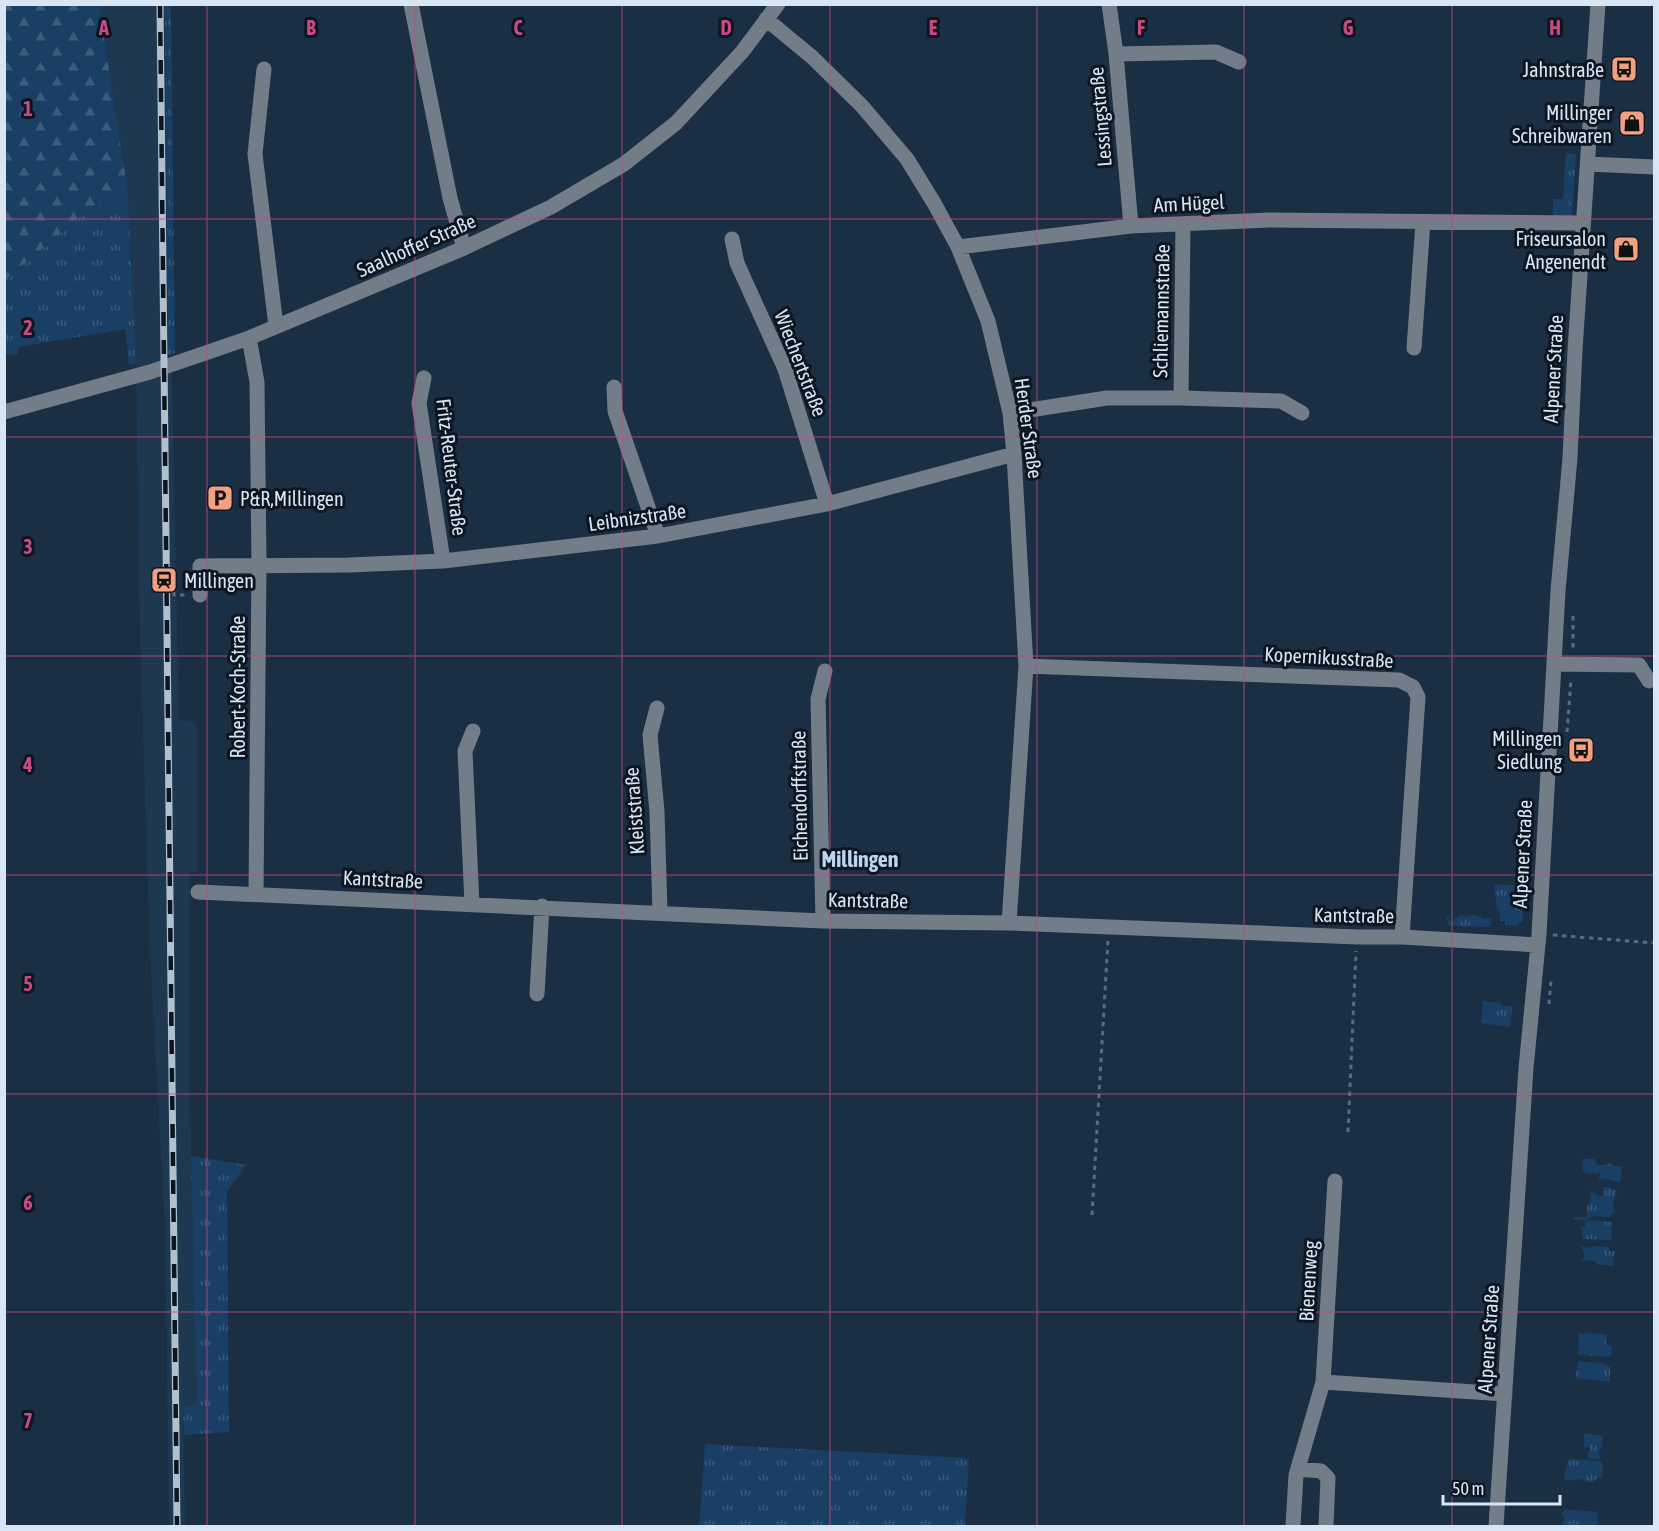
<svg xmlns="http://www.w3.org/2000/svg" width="1659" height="1531" viewBox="0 0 1659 1531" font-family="'Asap Condensed',sans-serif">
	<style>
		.built { fill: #1f3852 }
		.grass { fill: url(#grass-tufts) }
		.forest { fill: url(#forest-firs) }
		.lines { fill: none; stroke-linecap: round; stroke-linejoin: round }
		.path { stroke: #596b7e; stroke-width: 3; stroke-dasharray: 4.5 4.5; stroke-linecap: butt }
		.minor { stroke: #737d88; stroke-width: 15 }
		.rail-casing { stroke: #b1c0cf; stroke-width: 7 }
		.rail { stroke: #0d1620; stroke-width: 4.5; stroke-dasharray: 14; stroke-linecap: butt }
		.grid { fill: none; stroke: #c84b81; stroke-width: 1.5; stroke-opacity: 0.55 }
		.labels { text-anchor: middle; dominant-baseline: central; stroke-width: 6; stroke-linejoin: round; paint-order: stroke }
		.poi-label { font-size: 20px; fill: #d8e5f3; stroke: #0d1620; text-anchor: end }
		.street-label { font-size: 20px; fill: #d8e5f3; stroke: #0d1620 }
		.quarter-label { font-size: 22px; font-weight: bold; fill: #bbd4f0; stroke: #0d1620 }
		.grid-label { font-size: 20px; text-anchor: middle; font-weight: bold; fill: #c84b81; stroke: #0d1620; stroke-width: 6; stroke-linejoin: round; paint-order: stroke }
	</style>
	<defs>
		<pattern id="grass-tufts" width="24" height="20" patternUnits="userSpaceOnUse" patternTransform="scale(1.5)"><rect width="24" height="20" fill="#193f64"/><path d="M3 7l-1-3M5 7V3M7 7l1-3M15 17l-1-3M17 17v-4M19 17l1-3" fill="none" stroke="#3a5b7b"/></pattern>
		<pattern id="forest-firs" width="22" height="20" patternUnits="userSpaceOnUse" patternTransform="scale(1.5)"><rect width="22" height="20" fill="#193f64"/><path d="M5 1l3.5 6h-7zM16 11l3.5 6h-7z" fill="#3a5b7b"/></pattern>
	</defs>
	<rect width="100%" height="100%" fill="#1a2e44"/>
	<path class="built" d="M 99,5 L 165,5 L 168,355 L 172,381 L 179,719 L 197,724 L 198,872 L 190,872 L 190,1109 L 197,1404 L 183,1407 L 185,1526 L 169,1526 L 165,1228 L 150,952 L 140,638 L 136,364 L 128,192 Z"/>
	<path class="grass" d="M 165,5 L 171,5 L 175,347 L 175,353 L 168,355 Z
		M 1566,153 L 1576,154 L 1572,216 L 1553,219 L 1553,199 L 1563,199 Z
		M 128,192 L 136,364 L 129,365 L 125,329 L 18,347 L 19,355 L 5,354 L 5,280 L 88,210 Z
		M 1494,884 L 1524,886 L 1523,921 L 1516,926 L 1505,925 L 1506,921 L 1500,921 L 1500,910 L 1497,909 Z
		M 1449,915 L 1448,919 L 1451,921 L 1462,915 L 1464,917 L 1469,915 L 1477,915 L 1478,917 L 1481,915 L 1481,918 L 1491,918 L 1491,924 L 1488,927 L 1449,926 L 1446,916 Z
		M 1483,1001 L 1501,1003 L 1501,1006 L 1513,1006 L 1510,1027 L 1481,1023 Z
		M 191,1156 L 246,1165 L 227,1192 L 229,1432 L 184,1435 L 183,1406 L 197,1404 Z
		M 1583,1159 L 1595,1159 L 1597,1165 L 1606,1165 L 1609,1163 L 1614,1166 L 1620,1166 L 1622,1168 L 1620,1182 L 1598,1178 L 1601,1174 L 1599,1172 L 1595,1174 L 1592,1172 L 1592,1174 L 1582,1172 Z
		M 1604,1186 L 1617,1190 L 1613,1204 L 1615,1212 L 1609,1217 L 1592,1216 L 1586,1220 L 1612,1222 L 1611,1240 L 1583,1239 L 1581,1227 L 1585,1227 L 1585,1220 L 1573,1219 L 1574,1217 L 1587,1217 L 1587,1205 L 1590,1204 L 1591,1190 L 1597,1195 L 1603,1197 Z
		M 1594,1246 L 1609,1247 L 1609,1251 L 1615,1251 L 1613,1266 L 1596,1264 L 1596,1262 L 1590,1260 L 1582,1261 L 1581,1259 L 1585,1257 L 1581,1246 L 1587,1248 Z
		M 1579,1333 L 1607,1334 L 1606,1345 L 1612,1346 L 1611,1357 L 1580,1355 L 1578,1354 Z
		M 1578,1361 L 1602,1363 L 1610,1367 L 1610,1382 L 1575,1378 Z
		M 1584,1433 L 1603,1436 L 1602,1448 L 1599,1451 L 1600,1459 L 1588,1459 L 1587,1452 L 1590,1451 L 1588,1446 L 1584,1448 Z
		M 705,1444 L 969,1458 L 965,1526 L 699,1526 Z
		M 1569,1459 L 1603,1461 L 1602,1478 L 1596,1479 L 1593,1482 L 1586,1482 L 1583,1479 L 1566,1481 L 1564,1475 Z
		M 1564,1509 L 1598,1512 L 1597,1526 L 1563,1526 L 1564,1518 L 1561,1512 L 1564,1512 Z"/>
	<path class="forest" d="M 5,4 L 99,5 L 128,192 L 88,210 L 5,280 Z"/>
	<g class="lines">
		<path class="path" d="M 161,577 L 173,577 L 174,595 L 187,595
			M 1573,616 L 1573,649
			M 1567,732 L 1571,679
			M 1553,935 L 1654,943
			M 1549,1004 L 1551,981
			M 1348,1132 L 1356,951
			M 1092,1215 L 1108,940"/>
		<path class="minor" d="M 411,4 L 450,198 L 464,248
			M 1109,4 L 1116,54 L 1131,226
			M 766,19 L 812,57 L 862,106 L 907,159 L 934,203 L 958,247 L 988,321 L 1010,413 L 1014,454 L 1026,666 L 1009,923
			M 1116,54 L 1216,52 L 1239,62
			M 264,69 L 255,154 L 276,326
			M 1588,164 L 1654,167
			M 732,239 L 737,263 L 785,369 L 827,504
			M 958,247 L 1131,226 L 1269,220 L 1583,223
			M 249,338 L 257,382 L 259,564 L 256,894
			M 1414,348 L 1423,222
			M 424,378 L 419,403 L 443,561
			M 614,387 L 615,411 L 658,536
			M 1181,398 L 1281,401 L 1302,413
			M 4,412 L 150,372 L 249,338 L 464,248 L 551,207 L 624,164 L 676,123 L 742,52 L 778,4
			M 1010,413 L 1107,398 L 1181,398 L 1183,224
			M 200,595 L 200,566 L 349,565 L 443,561 L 658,536 L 827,504 L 1014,454
			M 1554,664 L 1639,665 L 1649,681
			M 1026,666 L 1399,680 L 1413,687 L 1418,697 L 1402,937
			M 657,708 L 650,735 L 657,812 L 660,912
			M 198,892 L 823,921 L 1009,923 L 1357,937 L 1402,937 L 1537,945
			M 472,904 L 465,751 L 473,731
			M 823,921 L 818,699 L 825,671
			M 537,994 L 542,906
			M 1323,1382 L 1505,1394
			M 1298,1469 L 1321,1471 L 1328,1478 L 1326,1526
			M 1293,1526 L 1296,1475 L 1323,1382 L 1335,1181
			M 1496,1526 L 1526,1068 L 1539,934 L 1558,591 L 1570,458 L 1575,350 L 1598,4"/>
		<defs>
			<path id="rail" d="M 160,4 L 177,1526"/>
		</defs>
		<use href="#rail" class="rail-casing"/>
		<use href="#rail" class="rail"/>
	</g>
	<path class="grid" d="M 207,4 L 207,1526M 415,4 L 415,1526M 622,4 L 622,1526M 830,4 L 830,1526M 1037,4 L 1037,1526M 1244,4 L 1244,1526M 1452,4 L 1452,1526M 4,219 L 1654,219M 4,437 L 1654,437M 4,656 L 1654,656M 4,875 L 1654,875M 4,1094 L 1654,1094M 4,1312 L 1654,1312"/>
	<defs>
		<symbol id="bus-square" viewBox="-11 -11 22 22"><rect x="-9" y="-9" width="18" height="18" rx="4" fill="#f3a081" stroke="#0d1620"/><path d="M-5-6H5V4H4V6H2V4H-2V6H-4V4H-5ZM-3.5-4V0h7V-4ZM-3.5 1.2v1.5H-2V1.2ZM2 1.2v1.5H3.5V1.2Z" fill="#111"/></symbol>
		<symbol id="shop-square" viewBox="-11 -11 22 22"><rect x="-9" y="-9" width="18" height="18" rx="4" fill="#f3a081" stroke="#0d1620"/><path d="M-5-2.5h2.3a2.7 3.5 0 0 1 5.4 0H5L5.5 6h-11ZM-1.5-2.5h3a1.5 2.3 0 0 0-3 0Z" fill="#111"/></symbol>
		<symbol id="parking-square" viewBox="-11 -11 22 22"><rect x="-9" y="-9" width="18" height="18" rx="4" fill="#f3a081" stroke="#0d1620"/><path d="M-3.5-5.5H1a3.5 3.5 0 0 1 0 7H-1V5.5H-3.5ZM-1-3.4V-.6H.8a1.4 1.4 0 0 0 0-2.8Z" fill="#111"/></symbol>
		<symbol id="station-square" viewBox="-11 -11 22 22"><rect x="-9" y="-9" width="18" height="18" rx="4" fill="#f3a081" stroke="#0d1620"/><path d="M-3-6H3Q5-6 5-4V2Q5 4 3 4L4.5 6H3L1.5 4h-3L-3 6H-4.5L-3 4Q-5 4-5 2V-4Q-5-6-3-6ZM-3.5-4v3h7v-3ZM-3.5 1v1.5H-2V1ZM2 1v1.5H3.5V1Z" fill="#111"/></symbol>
	</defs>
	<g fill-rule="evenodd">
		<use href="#bus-square" x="1609" y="54" width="30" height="30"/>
		<use href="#shop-square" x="1617" y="108" width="30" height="30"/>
		<use href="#shop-square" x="1611" y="234" width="30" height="30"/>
		<use href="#parking-square" x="205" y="483" width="30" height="30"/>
		<use href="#station-square" x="149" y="565" width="30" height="30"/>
		<use href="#bus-square" x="1566" y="735" width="30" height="30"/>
	</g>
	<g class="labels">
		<g class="poi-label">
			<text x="1604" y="69">Jahnstraße</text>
			<text x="1612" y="112">Millinger<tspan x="1612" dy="23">Schreibwaren</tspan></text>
			<text x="1606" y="238">Friseursalon<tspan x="1606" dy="23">Angenendt</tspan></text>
			<text x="240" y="498" text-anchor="start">P&amp;R,Millingen</text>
			<text x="184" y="580" text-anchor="start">Millingen</text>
			<text x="1562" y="738">Millingen<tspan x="1562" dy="23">Siedlung</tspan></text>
		</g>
		<g class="street-label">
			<text transform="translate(1100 117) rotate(-95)">Lessingstraße</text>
			<text transform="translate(1189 203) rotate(-3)">Am Hügel</text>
			<text transform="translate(416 245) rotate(-24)">Saalhoffer Straße</text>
			<text transform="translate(1161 311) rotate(-89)">Schliemannstraße</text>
			<text transform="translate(801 363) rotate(69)">Wiechertstraße</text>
			<text transform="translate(1553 369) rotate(-87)">Alpener Straße</text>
			<text transform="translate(1029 428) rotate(82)">Herder Straße</text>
			<text transform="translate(452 467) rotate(83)">Fritz-Reuter-Straße</text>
			<text transform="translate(637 517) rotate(-8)">Leibnizstraße</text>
			<text transform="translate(1329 657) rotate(3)">Kopernikusstraße</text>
			<text transform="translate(237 687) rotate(-90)">Robert-Koch-Straße</text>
			<text transform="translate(799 796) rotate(-91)">Eichendorffstraße</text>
			<text transform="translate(634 811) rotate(-94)">Kleiststraße</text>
			<text transform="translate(1522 854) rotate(-87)">Alpener Straße</text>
			<text transform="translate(383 879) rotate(3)">Kantstraße</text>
			<text transform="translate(868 900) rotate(1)">Kantstraße</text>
			<text transform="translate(1354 915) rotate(1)">Kantstraße</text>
			<text transform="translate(1308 1281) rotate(-87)">Bienenweg</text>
			<text transform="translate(1488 1339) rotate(-86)">Alpener Straße</text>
		</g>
		<g class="quarter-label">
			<text x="860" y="859">Millingen</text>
		</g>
	</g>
	<g class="grid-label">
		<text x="104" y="35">A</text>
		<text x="311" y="35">B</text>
		<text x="518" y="35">C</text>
		<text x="726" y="35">D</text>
		<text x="933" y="35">E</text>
		<text x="1141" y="35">F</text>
		<text x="1348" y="35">G</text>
		<text x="1555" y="35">H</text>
		<text x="28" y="116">1</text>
		<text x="28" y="335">2</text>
		<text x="28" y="554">3</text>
		<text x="28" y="772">4</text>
		<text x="28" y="991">5</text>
		<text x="28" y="1210">6</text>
		<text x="28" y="1428">7</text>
	</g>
	<rect width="1659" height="1531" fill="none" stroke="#d8e5f3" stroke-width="12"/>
	<path d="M1443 1495v9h117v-9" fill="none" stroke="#d8e5f3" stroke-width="3"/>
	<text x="1452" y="1495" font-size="18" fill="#d8e5f3" stroke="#0d1620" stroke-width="4.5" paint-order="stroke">50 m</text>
</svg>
